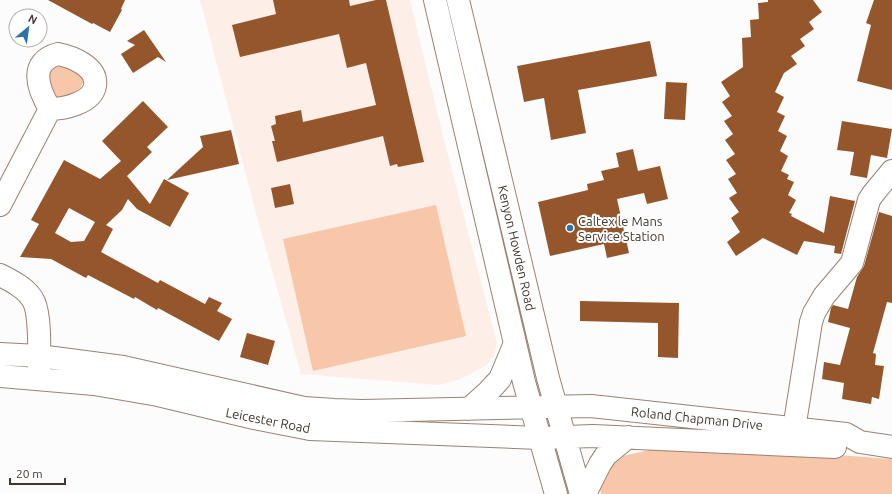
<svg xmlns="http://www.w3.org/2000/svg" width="892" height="494" viewBox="0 0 892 494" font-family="Ubuntu,sans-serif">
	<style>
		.built { fill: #fdefe7 }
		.green { fill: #f8c6a8 }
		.building { fill: #96562b; fill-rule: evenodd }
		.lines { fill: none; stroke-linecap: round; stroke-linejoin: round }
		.minor-casing { stroke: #9a8273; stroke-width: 24 }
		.minor { stroke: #fff; stroke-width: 22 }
		.poi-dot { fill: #2b74a8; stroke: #fff; stroke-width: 1.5 }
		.labels { text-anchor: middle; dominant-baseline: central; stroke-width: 4; stroke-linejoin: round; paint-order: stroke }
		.poi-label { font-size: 13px; fill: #413730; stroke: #fff; text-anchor: start }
		.street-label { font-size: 13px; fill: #413730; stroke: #fff }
	</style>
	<rect width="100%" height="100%" fill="#fcfcfc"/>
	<path class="built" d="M 200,0 L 410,0 L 443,136 L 497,343 L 494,356 L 487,365 L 459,380 L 438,385 L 301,374 L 257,217 Z"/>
	<path class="green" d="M 64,63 L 82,75 L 84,81 L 78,92 L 55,103 C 52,94 44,77 52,69 C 55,66 60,65 64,63 Z
		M 436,205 L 466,336 L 313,371 L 283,239 Z
		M 653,449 L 838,455 L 892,459 L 892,494 L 601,494 L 599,484 L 610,467 L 623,456 Z"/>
	<path class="building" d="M 48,0 L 125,0 L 121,9 L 122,10 L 110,32 L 93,23 L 92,24 Z
		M 273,0 L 349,0 L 350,6 L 376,0 L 386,0 L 424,162 L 398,167 L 397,164 L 390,166 L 383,136 L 277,162 L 272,141 L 275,141 L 271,126 L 276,124 L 275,116 L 301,110 L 303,122 L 376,105 L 366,63 L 347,68 L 339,34 L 240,57 L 232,25 L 276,14 Z
		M 768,0 L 813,0 L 822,12 L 809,22 L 814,29 L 800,39 L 805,46 L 791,56 L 797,64 L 784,73 L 775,92 L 784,97 L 777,112 L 785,116 L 778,131 L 787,136 L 780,151 L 788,156 L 781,171 L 789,175 L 787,179 L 794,182 L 788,195 L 796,200 L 789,213 L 792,214 L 791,216 L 824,233 L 830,196 L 855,201 L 841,254 L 834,253 L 835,246 L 804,241 L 797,255 L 763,238 L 736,256 L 727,242 L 740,232 L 731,218 L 739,212 L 729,198 L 737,193 L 728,179 L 736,174 L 726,160 L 735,154 L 725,140 L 733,134 L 724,121 L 732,116 L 722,102 L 730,96 L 721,82 L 743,67 L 742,38 L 751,37 L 750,20 L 759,19 L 758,3 L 768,2 Z
		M 874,0 L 892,0 L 892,90 L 857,81 L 871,25 L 866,23 Z
		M 144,30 L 166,62 L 158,57 L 133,73 L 121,54 L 135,45 L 127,41 Z
		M 650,41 L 657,76 L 578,90 L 586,133 L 551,140 L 544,98 L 524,102 L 517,66 Z
		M 666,82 L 687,83 L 685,120 L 664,119 Z
		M 143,101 L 168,127 L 147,147 L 152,152 L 127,176 L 150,204 L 164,179 L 189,193 L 170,227 L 137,209 L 128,199 L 122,210 L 106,225 L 113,229 L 101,252 L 158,283 L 160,280 L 205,304 L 209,297 L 222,303 L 217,311 L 232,319 L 219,341 L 158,308 L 157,310 L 135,297 L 134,299 L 88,275 L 86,278 L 51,259 L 20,257 L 39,224 L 31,220 L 64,160 L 100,179 L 121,161 L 102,141 ZM 69,208 L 95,222 L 84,241 L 71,242 L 55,233 Z
		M 842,121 L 892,129 L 887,158 L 871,155 L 867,178 L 850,175 L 854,152 L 837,150 Z
		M 231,130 L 239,164 L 167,180 L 203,147 L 200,136 Z
		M 633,149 L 638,171 L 660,166 L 668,199 L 647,204 L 644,193 L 617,199 L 629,253 L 607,258 L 604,244 L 550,256 L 538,202 L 588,190 L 587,184 L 604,180 L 601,171 L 619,167 L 616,153 Z
		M 290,184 L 294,204 L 275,208 L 271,188 Z
		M 879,212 L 892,216 L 892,303 L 887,302 L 873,353 L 876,354 L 875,365 L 884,366 L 879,399 L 872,397 L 871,404 L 842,399 L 844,383 L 822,379 L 824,362 L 840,365 L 850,328 L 828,322 L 831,308 L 833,305 L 848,309 L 857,277 L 864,266 Z
		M 580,301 L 679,303 L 678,358 L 658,357 L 658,323 L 580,321 Z
		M 247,333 L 275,341 L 268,365 L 240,357 Z"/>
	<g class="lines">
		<defs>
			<path id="minor" d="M 435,0 L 524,382 L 556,494
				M 458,0 L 548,378 L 581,494
				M 58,54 C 73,57 98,67 95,86 C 92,103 64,109 50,109 C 38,89 28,62 58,54 Z
				M 0,205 L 50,109
				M 0,275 C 12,281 28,289 34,302 C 41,318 39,354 39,371
				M 0,354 L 39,356 L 123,367 L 304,408 L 334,410 L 362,411 L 591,406 L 846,434 L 860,442 L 892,447
				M 0,376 L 94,384 L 158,395 L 254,418 L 310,429 L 539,438 L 593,436 L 835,447
				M 469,409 L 488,392 L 500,379 L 515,343
				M 794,429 L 811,322 L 814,313 L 824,296 L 852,263 L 869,200 L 873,194 L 892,171
				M 585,494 L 600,464 L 606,455 L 628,437"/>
		</defs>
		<use href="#minor" class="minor-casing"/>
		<use href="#minor" class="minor"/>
	</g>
	<circle class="poi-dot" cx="570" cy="228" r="4"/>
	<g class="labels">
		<g class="poi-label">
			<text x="578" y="221">Caltex le Mans<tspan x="578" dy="15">Service Station</tspan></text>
		</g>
		<g class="street-label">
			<text transform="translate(517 248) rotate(77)">Kenyon Howden Road</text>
			<text transform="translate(697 418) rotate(6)">Roland Chapman Drive</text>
			<text transform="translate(268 420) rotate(11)">Leicester Road</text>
		</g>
	</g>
	<g transform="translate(28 28) rotate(29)"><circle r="19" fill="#ffffff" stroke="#b3afac"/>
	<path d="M0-3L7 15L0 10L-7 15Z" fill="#2b74a8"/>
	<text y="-6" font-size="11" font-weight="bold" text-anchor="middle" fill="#413730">N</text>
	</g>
	<path d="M10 478v6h55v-6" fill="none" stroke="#413730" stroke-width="2"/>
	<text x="16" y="478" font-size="12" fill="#413730" stroke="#ffffff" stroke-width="3" paint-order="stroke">20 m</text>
</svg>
